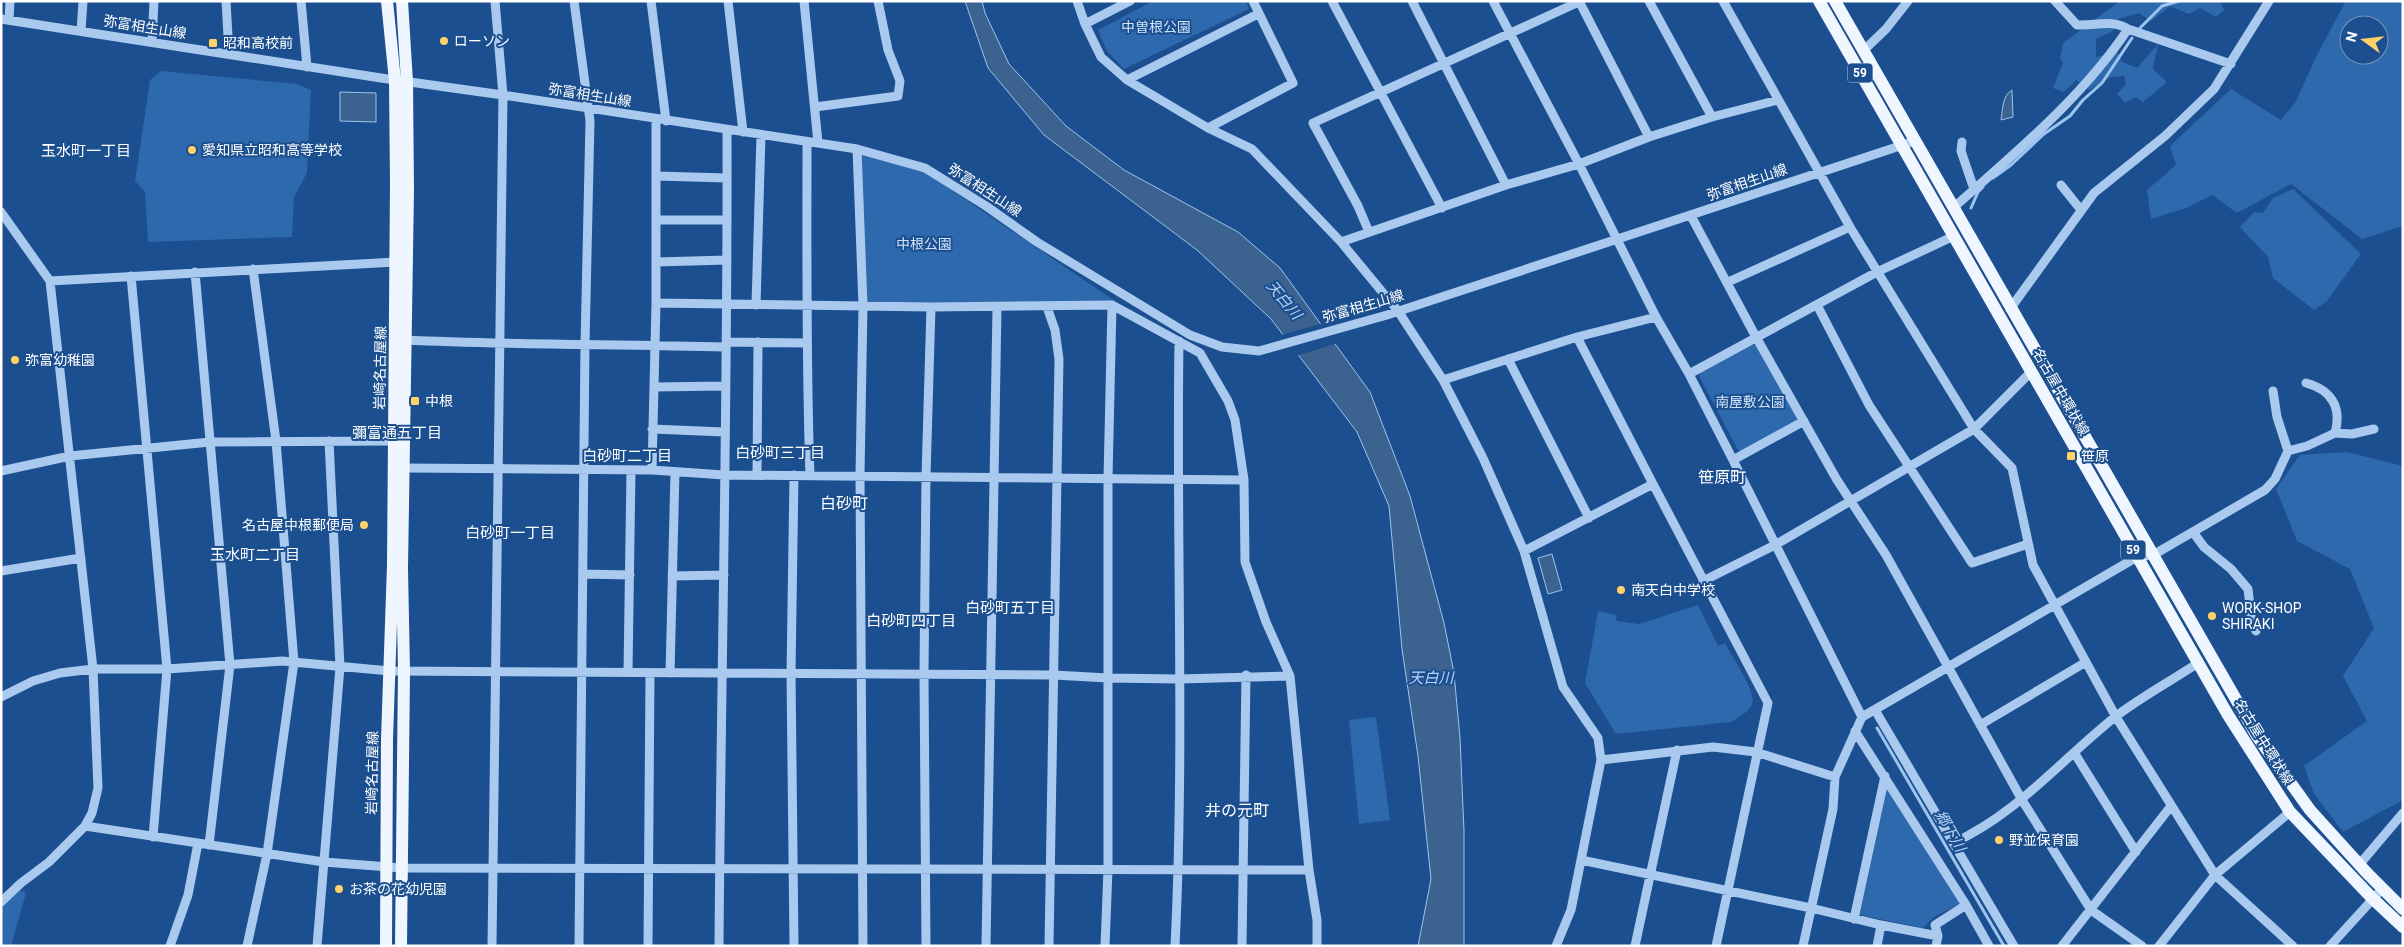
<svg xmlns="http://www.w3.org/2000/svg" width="2404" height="947" viewBox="0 0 2404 947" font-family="Roboto,'Noto Sans JP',sans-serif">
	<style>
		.green { fill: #2e69ad; fill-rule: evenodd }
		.water { fill: #3c6290; stroke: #9cc4f0 }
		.pier { fill: #1b4f8f }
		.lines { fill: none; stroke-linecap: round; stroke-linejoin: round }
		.stream { stroke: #9cc4f0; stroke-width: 3 }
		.minor { stroke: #a9c9ee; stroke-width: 9 }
		.major { stroke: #f0f6ff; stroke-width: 12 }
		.poi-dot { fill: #ffd166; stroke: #1b4f8f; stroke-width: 2 }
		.labels { text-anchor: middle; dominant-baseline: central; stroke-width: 4; stroke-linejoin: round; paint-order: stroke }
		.shield { fill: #1b4f8f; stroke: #bbcadd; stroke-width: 1 }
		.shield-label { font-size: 12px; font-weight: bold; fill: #fff }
		.street-label { font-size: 14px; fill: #fff; stroke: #1b4f8f }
		.park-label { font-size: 14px; fill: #cfe3fa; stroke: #1b4f8f }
		.poi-label { font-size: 14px; fill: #fff; stroke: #1b4f8f; text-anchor: start }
		.neighbourhood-label { font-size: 15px; fill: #fff; stroke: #1b4f8f }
		.water-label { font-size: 15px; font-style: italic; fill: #b5d3f5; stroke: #1b4f8f }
		.quarter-label { font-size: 16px; fill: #fff; stroke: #1b4f8f }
	</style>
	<rect width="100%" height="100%" fill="#1b4f8f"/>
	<path class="green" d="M 1153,1 L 1246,1 L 1249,9 L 1124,69 L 1107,51 L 1098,30 Z
		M 2120,1 L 2220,1 L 2224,10 L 2216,17 L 2200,8 L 2189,14 L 2170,6 L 2151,21 L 2139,13 L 2118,19 L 2113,31 L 2096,39 L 2096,57 L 2118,52 L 2122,62 L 2137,68 L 2158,44 L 2153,69 L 2167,82 L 2143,102 L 2136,97 L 2125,103 L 2117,94 L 2126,84 L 2124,76 L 2111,77 L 2089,90 L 2076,80 L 2064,92 L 2053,88 L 2063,63 L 2060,59 L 2063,43 Z
		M 2346,1 L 2403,1 L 2403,226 L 2362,239 L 2291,184 L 2237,213 L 2212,195 L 2186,208 L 2151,219 L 2147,190 L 2176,165 L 2170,146 L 2231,89 L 2281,120 L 2295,103 L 2318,53 ZM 2349,25 L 2379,25 L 2379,55 L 2349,55 Z
		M 161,71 L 297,84 L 311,90 L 307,173 L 294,197 L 292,237 L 148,242 L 145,192 L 135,181 L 150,80 Z
		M 861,154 L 922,170 L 1115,301 L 1050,304 L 865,303 Z
		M 2293,189 L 2361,254 L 2326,302 L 2314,310 L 2273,278 L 2268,257 L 2240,227 L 2254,212 L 2263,213 L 2273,198 Z
		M 1751,344 L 1756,346 L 1797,416 L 1796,421 L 1743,452 L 1738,450 L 1699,376 L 1701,371 Z
		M 2347,452 L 2403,466 L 2403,800 L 2343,832 L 2314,794 L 2304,766 L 2367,721 L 2343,676 L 2374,628 L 2350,569 L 2297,541 L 2276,489 L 2300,455 Z
		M 1698,605 L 1718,646 L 1725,643 C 1731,655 1757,692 1752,704 C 1748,713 1739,717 1731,722 L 1616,734 L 1585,683 L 1598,611 L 1617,615 L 1616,621 L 1639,624 Z
		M 1376,717 L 1390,820 L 1359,824 L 1349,720 Z
		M 1887,787 L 1960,904 L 1934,917 L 1923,928 L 1860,915 Z
		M 18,889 L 26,893 L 11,946 L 1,946 L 1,905 Z"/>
	<path class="water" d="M 965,1 L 982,1 L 985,13 L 1009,64 L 1066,126 L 1124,170 L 1238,232 L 1280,268 L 1370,392 L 1410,496 L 1444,623 L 1454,673 L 1460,738 L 1464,831 L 1464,946 L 1418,946 L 1431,879 L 1418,756 L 1402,649 L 1389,506 L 1357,432 L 1271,319 L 1197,250 L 1044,135 L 988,68 Z
		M 2012,90 L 2013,117 L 2001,120 C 2003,109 2002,96 2012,90 Z
		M 340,92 L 376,93 L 376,122 L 340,121 Z
		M 1552,554 L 1562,590 L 1548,594 L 1538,558 Z"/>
	<path class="pier" d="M 1324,323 L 1338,343 L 1296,356 L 1281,335 Z"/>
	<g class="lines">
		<path class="stream" d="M 2138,30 L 2162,6 L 2179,1
			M 1993,178 L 2011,165 L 2044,134 L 2070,116 L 2083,100 L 2102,83 L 2132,38
			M 1971,208 L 1978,192 L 1983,187
			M 1877,728 L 2004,946"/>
		<path class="minor" d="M 226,1 L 229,54
			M 301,1 L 307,67
			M 574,1 L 590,121 L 585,344 L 579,946
			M 651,1 L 666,121
			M 728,1 L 743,132
			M 804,1 L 818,143
			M 1077,1 L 1085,24 L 1101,57 L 1127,80 L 1208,128 L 1252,149 L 1341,242 L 1398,311 L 1443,380 L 1483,458 L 1524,551
			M 1332,1 L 1442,208
			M 1412,1 L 1506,185
			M 1493,1 L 1579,164 L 1656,317 L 1689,374 L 1733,460 L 1862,717 L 1835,777 L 1833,809 L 1803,946
			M 1579,1 L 1649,137
			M 1649,1 L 1712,117
			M 1723,1 L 1850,227 L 1974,429 L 2012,468 L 2033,565 L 2116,717 L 2215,875 L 2293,946
			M 2055,1 L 2077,25 C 2095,26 2113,19 2128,29
			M 1,19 L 381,78 L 503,95 L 857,149 L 925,168 L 986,206 L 1037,242 L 1190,335 L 1222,347 L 1259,351 L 1387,315 L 1915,141
			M 9,20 L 10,1
			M 1085,24 L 1130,1
			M 81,31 L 83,1
			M 152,42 L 154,1
			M 1863,51 L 1886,29 L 1908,1
			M 1127,80 L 1258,14
			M 815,107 L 898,96 L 900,81 L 888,50 L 878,1
			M 1208,128 L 1293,83 L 1253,1
			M 807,142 C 807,253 806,364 810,475
			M 1962,142 L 1961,151 L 1974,189
			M 857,149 L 863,305 L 860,475 L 863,946
			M 656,176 L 727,178
			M 2061,185 L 2081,210
			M 1953,208 C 2015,153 2082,98 2128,29 L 2231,64
			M 1,212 L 50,281 L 93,669 L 98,788 L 92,813 L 85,826 L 49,862 L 21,883 L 1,902
			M 1691,216 L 1756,337 L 1837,480 L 1886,555 L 2022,800 L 2091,910 L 2142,946
			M 656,220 L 727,220
			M 1369,232 L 1358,206 L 1313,123 L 1581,1
			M 1341,242 L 1506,185 L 1579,164 L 1649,137 L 1712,117 L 1778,100
			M 656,262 L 727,260
			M 195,272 L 230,665 L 209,845
			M 131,276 L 167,669 L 153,837
			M 50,281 L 396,262
			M 1728,282 L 1850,227
			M 656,303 L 931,307 L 1112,305 L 1200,353 L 1228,401 L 1235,420 L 1244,480 L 1245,562 L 1266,622 L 1290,676 L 1309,870 L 1317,920 L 1317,946
			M 756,305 L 761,135
			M 1817,305 L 1869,405 L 1972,563 L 2028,544
			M 1047,307 L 1055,330 L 1059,359 L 1049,946
			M 2010,309 L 2094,193 L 2165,136 L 2214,89 L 2269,1
			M 1577,337 L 1653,484
			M 405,340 C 512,345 619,344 726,347
			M 727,342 L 806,343
			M 1508,359 L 1589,518
			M 1689,374 L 1877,272 L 1954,236
			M 1443,380 L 1577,337 L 1656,317
			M 2306,383 C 2332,390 2342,408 2335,433
			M 654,387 L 725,386
			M 652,429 L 724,432
			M 2288,451 L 2307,446 L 2335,433 L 2352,434 L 2374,429
			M 1733,460 L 1804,421
			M 403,468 L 652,470 L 724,475 L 1244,480
			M 652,470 L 656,303 L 656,119
			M 1,471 L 70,456 L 210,442 L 394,441
			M 757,475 L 758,342
			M 794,475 L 791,673 L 794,946
			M 2193,532 L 2204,547 L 2231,569 L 2248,589 L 2252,623 L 2256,631
			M 1,571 L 81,558
			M 583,574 L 630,575
			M 672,576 L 724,575
			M 1703,581 L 1775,545 L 1974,429 L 2032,371
			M 628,672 L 631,470
			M 670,673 L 675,472
			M 1,697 L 33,681 L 60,673 L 93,669 L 167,669 L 282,661 L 390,671 L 1054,675 L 1108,678 L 1179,679 L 1290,676
			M 1875,710 L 2014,946
			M 1862,717 L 2137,557 L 2153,555 L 2265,490 L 2275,479 L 2288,451 L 2277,417 L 2273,391
			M 1980,725 L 2086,662
			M 1855,731 L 1966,905 L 1989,946
			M 2075,754 L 2136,852
			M 1601,760 L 1598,738 L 1563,687 L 1524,551 L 1653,484 L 1768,703 L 1716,946
			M 85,826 L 324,862 L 402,868 L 1309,870
			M 1953,843 C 2017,814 2061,760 2115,717 C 2141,697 2171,681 2198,663
			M 1581,860 L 1811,908 L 1881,925
			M 2359,865 L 2403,813
			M 1854,919 L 1885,776
			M 1938,936 L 1935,925 L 1966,905
			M 170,946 L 188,895 L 198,843
			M 247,946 L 267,854 L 294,662 L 276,441 L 253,269
			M 317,946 L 340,667 L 329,441
			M 492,946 L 503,95 L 495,1
			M 648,946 L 650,673
			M 719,946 C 721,674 728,402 727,130
			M 926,946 L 924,674 L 926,476 L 931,307
			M 986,946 L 997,307
			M 1105,946 L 1108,869 L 1108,478 L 1112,305
			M 1175,946 C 1185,745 1176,542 1179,341
			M 1242,946 L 1246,675
			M 1556,946 L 1571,910 L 1601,760 L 1713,747 L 1756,752 L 1835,777
			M 1635,946 L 1677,750
			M 1877,946 L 1881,925 L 1938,936 L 1936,946
			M 2062,946 L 2171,806
			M 2159,946 L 2215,875 L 2290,812
			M 2330,946 L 2382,889"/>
		<path class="major" d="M 1819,1 L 2228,715 L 2290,812 L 2373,899 L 2403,927
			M 1835,1 L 2257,736 L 2310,810 L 2367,873 L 2403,909
			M 386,946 L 387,739 L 393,565 L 396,183 L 395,81 L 387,1
			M 401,946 L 404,671 L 402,568 L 408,190 L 407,82 L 402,1"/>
	</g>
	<g class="poi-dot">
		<circle cx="444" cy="41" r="5"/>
		<rect x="208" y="38" width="10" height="10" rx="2.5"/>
		<circle cx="192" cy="150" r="5"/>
		<circle cx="15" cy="360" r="5"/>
		<rect x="410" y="396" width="10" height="10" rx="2.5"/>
		<rect x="2066" y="451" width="10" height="10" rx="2.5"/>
		<circle cx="364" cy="525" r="5"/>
		<circle cx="1621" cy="590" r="5"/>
		<circle cx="2212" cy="616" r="5"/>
		<circle cx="1999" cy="840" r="5"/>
		<circle cx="339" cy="889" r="5"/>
	</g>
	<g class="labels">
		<g class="shield">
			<rect x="1847.5" y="63.5" width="25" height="19" rx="4"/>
			<rect x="2120.5" y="540.5" width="25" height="19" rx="4"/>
		</g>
		<g class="shield-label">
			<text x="1860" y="73">59</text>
			<text x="2133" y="550">59</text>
		</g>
		<g class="street-label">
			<text transform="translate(145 27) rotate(9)">弥富相生山線</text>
			<text transform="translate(590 95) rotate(9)">弥富相生山線</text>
			<text transform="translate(1747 182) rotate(-19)">弥富相生山線</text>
			<text transform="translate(985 190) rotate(33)">弥富相生山線</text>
			<text transform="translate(1363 306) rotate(-16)">弥富相生山線</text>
			<text transform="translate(380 368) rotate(-89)">岩崎名古屋線</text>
			<text transform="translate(2061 392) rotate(60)">名古屋中環状線</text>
			<text transform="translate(2264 742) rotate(58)">名古屋中環状線</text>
			<text transform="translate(372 773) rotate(-89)">岩崎名古屋線</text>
		</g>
		<g class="park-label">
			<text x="1156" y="27">中曽根公園</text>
			<text x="924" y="244">中根公園</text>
			<text x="1750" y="402">南屋敷公園</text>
		</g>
		<g class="poi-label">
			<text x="454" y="41">ローソン</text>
			<text x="223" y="43">昭和高校前</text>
			<text x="202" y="150">愛知県立昭和高等学校</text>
			<text x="25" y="360">弥富幼稚園</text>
			<text x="425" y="401">中根</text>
			<text x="2081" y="456">笹原</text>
			<text x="354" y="525" text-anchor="end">名古屋中根郵便局</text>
			<text x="1631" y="590">南天白中学校</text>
			<text x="2222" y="608">WORK-SHOP<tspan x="2222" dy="16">SHIRAKI</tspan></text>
			<text x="2009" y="840">野並保育園</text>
			<text x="349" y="889">お茶の花幼児園</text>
		</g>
		<g class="neighbourhood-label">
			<text x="86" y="151">玉水町一丁目</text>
			<text x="397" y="433">彌富通五丁目</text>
			<text x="780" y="453">白砂町三丁目</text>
			<text x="627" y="456">白砂町二丁目</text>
			<text x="510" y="533">白砂町一丁目</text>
			<text x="255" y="555">玉水町二丁目</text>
			<text x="1010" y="608">白砂町五丁目</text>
			<text x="911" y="621">白砂町四丁目</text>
		</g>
		<g class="water-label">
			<text transform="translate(1284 300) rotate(50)">天白川</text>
			<text x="1431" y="678">天白川</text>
			<text transform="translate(1950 831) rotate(60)">郷下川</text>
		</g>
		<g class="quarter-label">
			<text x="1722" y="477">笹原町</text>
			<text x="844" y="503">白砂町</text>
			<text x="1237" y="810">井の元町</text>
		</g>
	</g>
	<rect width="2404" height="947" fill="none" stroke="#ffffff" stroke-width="5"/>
	<g transform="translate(2364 40) rotate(285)"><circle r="24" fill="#1b4f8f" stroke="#7695bc"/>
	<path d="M0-4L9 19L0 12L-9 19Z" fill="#ffd166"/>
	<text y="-8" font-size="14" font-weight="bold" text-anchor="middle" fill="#ffffff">N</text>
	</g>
</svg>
